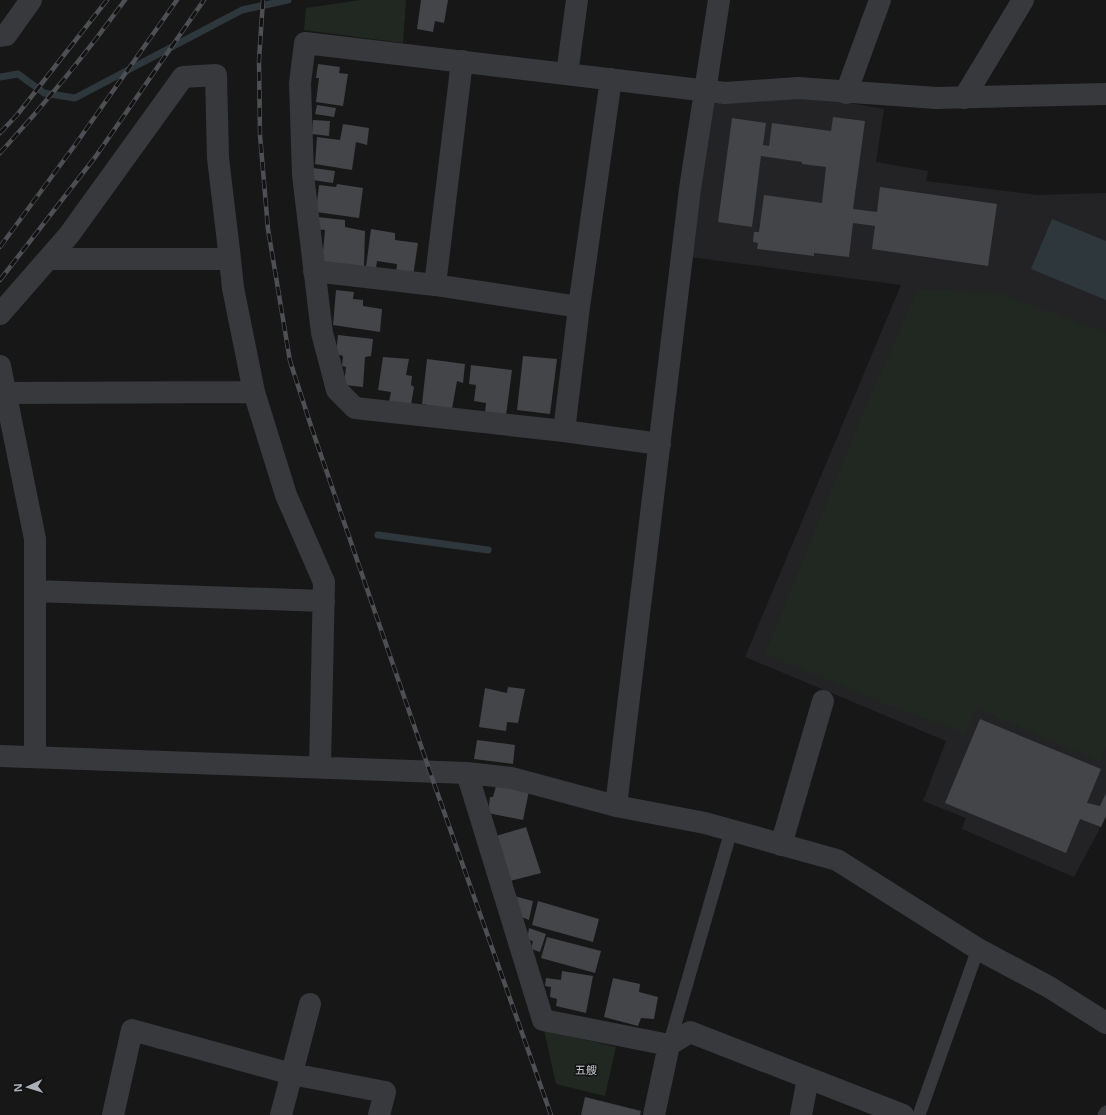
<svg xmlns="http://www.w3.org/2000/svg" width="1106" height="1115" viewBox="0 0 1106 1115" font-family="'Open Sans','Noto Sans JP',sans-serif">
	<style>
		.built { fill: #232325 }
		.green { fill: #212821 }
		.water { fill: #2e373c }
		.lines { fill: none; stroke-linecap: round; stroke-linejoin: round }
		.stream { stroke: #2e373c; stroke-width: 7 }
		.building { fill: #444548 }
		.lane { stroke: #38393d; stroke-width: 13 }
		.street { stroke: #38393d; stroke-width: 22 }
		.rail-casing { stroke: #4d4f54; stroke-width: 4.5 }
		.rail { stroke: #121213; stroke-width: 3; stroke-dasharray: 9; stroke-linecap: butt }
		.labels { text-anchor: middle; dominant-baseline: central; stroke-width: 3; stroke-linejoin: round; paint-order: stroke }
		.neighbourhood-label { font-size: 11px; fill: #caced4; stroke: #121213 }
	</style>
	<rect width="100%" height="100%" fill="#171718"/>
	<path class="built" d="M 795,97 L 845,102 L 884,109 L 876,162 L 928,171 L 926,181 L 1037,195 L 1106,193 L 1106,817 L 1074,877 L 962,829 L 966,818 L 923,801 L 946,741 L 745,657 L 901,285 L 690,257 L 709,104 Z"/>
	<path class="green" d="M 361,0 L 406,0 L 403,43 L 304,30 L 306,8 Z
		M 918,289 L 997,292 L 1106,332 L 1106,748 L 1100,762 L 976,708 L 965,734 L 882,703 L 765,654 L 860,420 Z
		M 544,1030 L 616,1047 L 605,1096 L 556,1084 Z"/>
	<path class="water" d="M 1052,219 L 1106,241 L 1106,300 L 1031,269 Z"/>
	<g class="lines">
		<path class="stream" d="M 0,77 L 18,74 L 44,93 L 75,98 L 242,10 L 288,0
			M 378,535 L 488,550"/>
	</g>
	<path class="building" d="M 421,0 L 448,0 L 444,23 L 435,21 L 433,32 L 417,29 Z
		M 318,64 L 340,67 L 339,73 L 348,74 L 343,106 L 316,102 L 319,78 L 316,78 Z
		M 317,105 L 336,108 L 334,117 L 315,114 Z
		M 833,117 L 865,121 L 853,209 L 877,212 L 880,187 L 997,204 L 988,266 L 872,249 L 875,226 L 853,223 L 849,257 L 814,253 L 814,256 L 757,249 L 758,243 L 753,242 L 754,232 L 759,232 L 764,195 L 822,203 L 826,167 L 802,164 L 802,162 L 761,156 L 752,227 L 718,222 L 732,118 L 766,123 L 763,145 L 769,146 L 772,123 L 831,131 Z
		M 313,120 L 330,121 L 329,136 L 312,134 Z
		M 343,124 L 369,128 L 367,145 L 356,142 L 352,170 L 315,164 L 317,137 L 340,140 Z
		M 313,168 L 335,171 L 333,183 L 312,180 Z
		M 337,184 L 363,188 L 359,218 L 316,212 L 319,185 L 336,187 Z
		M 317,217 L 345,220 L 345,227 L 365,231 L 364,268 L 322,262 L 325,230 L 316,229 Z
		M 371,229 L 395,233 L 395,240 L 418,243 L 413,276 L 396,273 L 397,264 L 377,261 L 376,268 L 366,267 Z
		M 336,290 L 354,292 L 353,299 L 363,300 L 363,306 L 382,309 L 380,332 L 333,325 Z
		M 338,335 L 373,339 L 371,356 L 365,357 L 363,387 L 344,385 L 346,367 L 342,366 L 343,356 L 336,354 Z
		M 523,356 L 557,359 L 550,414 L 517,410 Z
		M 383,357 L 409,359 L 406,375 L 412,376 L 411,385 L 414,387 L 411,405 L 389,402 L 391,392 L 378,390 Z
		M 427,359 L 465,364 L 463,383 L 457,381 L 452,409 L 422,404 Z
		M 471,365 L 512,370 L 506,416 L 485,413 L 486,403 L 474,401 L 476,385 L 469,384 Z
		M 508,687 L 525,689 L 518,723 L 507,722 L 506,731 L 479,727 L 485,688 L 507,693 Z
		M 980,719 L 1101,769 L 1087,803 L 1100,806 L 1106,793 L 1106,816 L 1101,827 L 1080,819 L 1066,853 L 945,803 Z
		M 477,740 L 515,745 L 513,764 L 474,759 Z
		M 496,786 L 529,791 L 523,820 L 488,813 L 490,797 L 493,797 Z
		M 526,827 L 541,873 L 510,881 L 496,836 Z
		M 514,896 L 533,901 L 529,920 L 519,916 Z
		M 538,901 L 599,919 L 593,942 L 532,925 Z
		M 529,928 L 546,934 L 540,952 L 531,949 L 533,941 L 527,940 Z
		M 547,937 L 601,951 L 595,973 L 541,958 Z
		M 562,971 L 593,976 L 586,1013 L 556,1006 L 557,999 L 550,997 L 551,987 L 545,986 L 546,978 L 561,980 Z
		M 613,978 L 640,984 L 639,992 L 658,997 L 654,1019 L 641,1018 L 638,1026 L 604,1017 Z
		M 585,1097 L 641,1111 L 640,1115 L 581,1115 Z"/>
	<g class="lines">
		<path class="lane" d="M 669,1045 L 731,831
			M 919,1115 L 978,949
			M 1104,1115 L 1106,1112"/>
		<path class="street" d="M 0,36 L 6,35 L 31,0
			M 567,74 L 577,0
			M 846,93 L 880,0
			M 964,98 L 1023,0
			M 48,259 L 230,259
			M 314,271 L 435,285 L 579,307
			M 435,285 L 462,61
			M 0,314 L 69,235 L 183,77 L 216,75 L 218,158 L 230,259 L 233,288 L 254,392 L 286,495 L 324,582 L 320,767
			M 0,366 L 35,539 L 35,757
			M 5,393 L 254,392
			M 564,431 L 579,307 L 611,79
			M 660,444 L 564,431 L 355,408 L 337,390 L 322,333 L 303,175 L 300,83 L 305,43 L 725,93 L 798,88 L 936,98 L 1106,94
			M 35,591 L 324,601
			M 0,756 L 467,773 L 512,778 L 616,806 L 705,823 L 837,860 L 978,949 L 1049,987 L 1106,1023
			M 467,773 L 543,1020 L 669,1045
			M 616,806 L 690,189 L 719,0
			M 781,845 L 823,701
			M 113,1115 L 132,1030 L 292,1074 L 385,1092 L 379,1115
			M 281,1115 L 310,1004
			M 654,1115 L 669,1045 L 690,1032 L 903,1115
			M 801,1115 L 808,1078"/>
		<defs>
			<path id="rail" d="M 263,0 L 259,60 L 260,135 L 268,229 L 290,361 L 312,429 L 430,772 L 551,1115
				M 0,133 L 17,115 L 107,0
				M 0,153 C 44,105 86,54 125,0
				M 0,247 L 75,145 L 177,0
				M 0,280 L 96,156 L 204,0"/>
		</defs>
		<use href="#rail" class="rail-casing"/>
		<use href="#rail" class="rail"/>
	</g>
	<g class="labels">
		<g class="neighbourhood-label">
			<text x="586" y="1069">五艘</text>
		</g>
	</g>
	<g transform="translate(28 1087) rotate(266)" stroke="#121213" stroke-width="3" paint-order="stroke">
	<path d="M0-3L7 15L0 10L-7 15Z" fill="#aaafb8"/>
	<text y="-6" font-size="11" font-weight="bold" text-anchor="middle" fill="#aaafb8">N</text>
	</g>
</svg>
